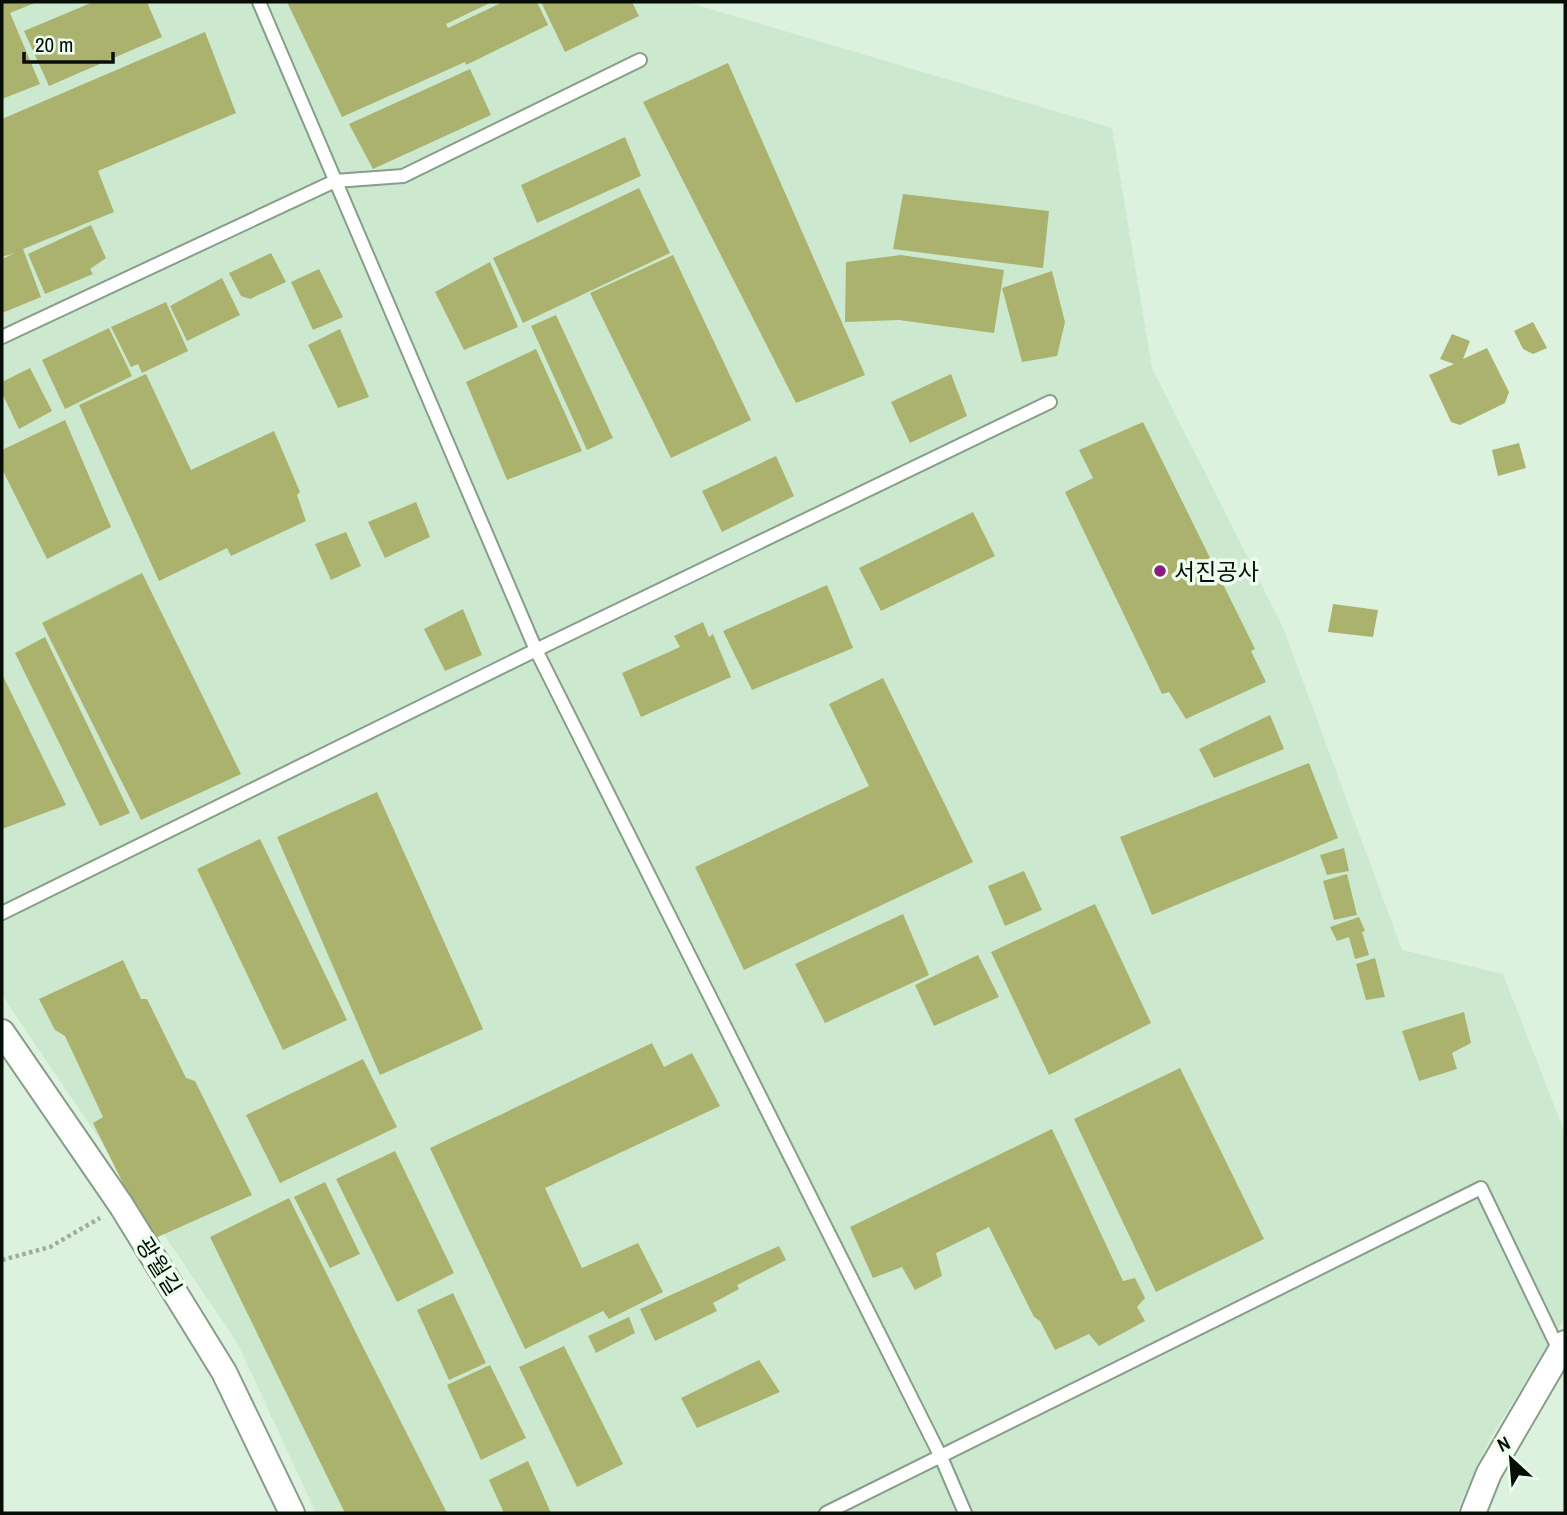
<svg xmlns="http://www.w3.org/2000/svg" width="1567" height="1515" viewBox="0 0 1567 1515" font-family="'Archivo Narrow','Noto Sans KR',sans-serif">
	<style>
		.built { fill: #cce9d0 }
		.building { fill: #aab26d }
		.lines { fill: none; stroke-linecap: round; stroke-linejoin: round }
		.lane-casing { stroke: #889d8b; stroke-width: 16 }
		.street-casing { stroke: #889d8b; stroke-width: 28 }
		.path { stroke: #9cae9e; stroke-width: 4.5; stroke-dasharray: 3.5 3.5; stroke-linecap: butt }
		.lane { stroke: #fff; stroke-width: 12 }
		.street { stroke: #fff; stroke-width: 24 }
		.poi-dot { fill: #8c1c7e; stroke: #ecfeee; stroke-width: 2.5 }
		.labels { text-anchor: middle; dominant-baseline: central; stroke-width: 7; stroke-linejoin: round; paint-order: stroke }
		.poi-label { font-size: 23px; fill: #070e08; stroke: #ecfeee; text-anchor: start }
		.street-label { font-size: 23px; fill: #070e08; stroke: #ecfeee }
	</style>
	<rect width="100%" height="100%" fill="#dcf2de"/>
	<path class="built" d="M 2,2 L 687,2 L 1112,128 L 1152,368 L 1283,627 L 1402,950 L 1503,974 L 1565,1133 L 1565,1318 L 1490,1439 L 1456,1513 L 316,1513 L 238,1344 L 2,995 Z"/>
	<path class="building" d="M 2,2 L 37,2 L 10,13 L 40,84 L 2,99 Z
		M 93,2 L 147,2 L 162,37 L 49,86 L 24,31 Z
		M 287,2 L 492,2 L 446,24 L 448,28 L 503,2 L 537,2 L 548,25 L 466,65 L 465,62 L 342,117 Z
		M 541,2 L 632,2 L 639,16 L 565,52 Z
		M 205,32 L 236,113 L 98,171 L 114,212 L 23,249 L 41,297 L 2,313 L 2,259 L 15,253 L 2,257 L 2,119 Z
		M 728,63 L 865,375 L 796,403 L 643,102 Z
		M 470,69 L 491,115 L 373,169 L 349,124 Z
		M 625,137 L 641,176 L 537,223 L 521,185 Z
		M 639,188 L 670,253 L 523,323 L 493,258 Z
		M 903,194 L 1049,211 L 1043,268 L 893,249 Z
		M 91,225 L 106,258 L 90,269 L 93,274 L 45,294 L 28,254 Z
		M 271,253 L 286,282 L 250,299 L 241,296 L 229,273 Z
		M 673,255 L 751,420 L 671,458 L 590,293 Z
		M 901,255 L 1004,270 L 994,333 L 899,320 L 845,322 L 846,262 Z
		M 490,262 L 518,327 L 464,350 L 435,292 Z
		M 319,269 L 343,317 L 313,330 L 291,282 Z
		M 1052,271 L 1065,322 L 1057,356 L 1022,362 L 1002,288 Z
		M 222,278 L 240,315 L 187,341 L 170,306 Z
		M 166,302 L 188,351 L 142,373 L 138,364 L 131,367 L 111,327 Z
		M 556,315 L 613,438 L 587,450 L 531,326 Z
		M 1533,322 L 1547,348 L 1533,354 L 1523,349 L 1514,331 Z
		M 109,328 L 132,376 L 65,409 L 42,360 Z
		M 340,329 L 369,397 L 338,408 L 308,345 Z
		M 1452,334 L 1470,341 L 1463,359 L 1487,348 L 1509,392 L 1505,403 L 1460,425 L 1451,422 L 1429,375 L 1454,364 L 1440,359 Z
		M 536,349 L 582,451 L 507,480 L 466,382 Z
		M 30,368 L 52,411 L 19,429 L 2,393 L 2,382 Z
		M 146,374 L 191,470 L 274,431 L 300,492 L 297,495 L 306,521 L 231,556 L 227,548 L 159,581 L 79,405 Z
		M 951,374 L 967,416 L 910,443 L 891,402 Z
		M 65,420 L 111,527 L 47,559 L 2,469 L 2,450 Z
		M 1143,422 L 1255,649 L 1251,651 L 1266,682 L 1186,719 L 1169,692 L 1162,694 L 1065,492 L 1093,478 L 1079,450 Z
		M 1519,443 L 1526,468 L 1498,476 L 1492,450 Z
		M 776,456 L 794,496 L 722,532 L 702,491 Z
		M 416,502 L 430,537 L 385,558 L 368,522 Z
		M 973,512 L 995,556 L 881,611 L 859,568 Z
		M 346,532 L 361,566 L 331,580 L 315,544 Z
		M 142,573 L 241,774 L 141,820 L 42,623 Z
		M 827,585 L 853,648 L 752,690 L 723,631 Z
		M 1333,604 L 1378,610 L 1373,637 L 1328,632 Z
		M 463,609 L 482,655 L 445,671 L 424,629 Z
		M 703,622 L 709,637 L 713,634 L 731,677 L 641,717 L 622,673 L 680,647 L 674,636 Z
		M 45,637 L 130,813 L 100,826 L 15,653 Z
		M 2,674 L 66,805 L 2,829 Z
		M 883,678 L 973,862 L 744,970 L 695,867 L 869,786 L 829,704 Z
		M 1270,715 L 1284,749 L 1214,778 L 1199,749 Z
		M 1309,763 L 1338,838 L 1152,915 L 1120,837 Z
		M 377,792 L 483,1029 L 380,1075 L 277,837 Z
		M 260,839 L 347,1020 L 283,1050 L 197,869 Z
		M 1344,848 L 1349,871 L 1327,875 L 1320,855 Z
		M 1024,871 L 1042,910 L 1005,926 L 988,886 Z
		M 1347,874 L 1357,915 L 1334,920 L 1323,881 Z
		M 1095,904 L 1151,1023 L 1049,1075 L 991,952 Z
		M 903,914 L 929,975 L 825,1023 L 795,964 Z
		M 1359,917 L 1365,931 L 1362,932 L 1369,955 L 1355,959 L 1349,937 L 1337,941 L 1330,927 Z
		M 978,955 L 999,997 L 934,1026 L 915,985 Z
		M 1375,958 L 1385,997 L 1366,1000 L 1356,964 Z
		M 123,960 L 141,999 L 147,999 L 186,1078 L 195,1081 L 252,1195 L 151,1240 L 93,1123 L 103,1117 L 65,1036 L 55,1030 L 39,999 Z
		M 1464,1012 L 1471,1043 L 1452,1053 L 1457,1069 L 1419,1081 L 1402,1031 Z
		M 652,1043 L 664,1067 L 692,1053 L 720,1106 L 545,1188 L 582,1268 L 638,1243 L 663,1292 L 609,1319 L 603,1311 L 525,1349 L 430,1148 Z
		M 363,1059 L 397,1127 L 280,1183 L 246,1115 Z
		M 1180,1068 L 1264,1239 L 1156,1292 L 1074,1119 Z
		M 1052,1129 L 1123,1281 L 1135,1278 L 1145,1298 L 1137,1307 L 1145,1321 L 1099,1346 L 1089,1334 L 1055,1350 L 1040,1321 L 1034,1317 L 989,1227 L 936,1253 L 942,1276 L 915,1290 L 902,1267 L 873,1278 L 850,1227 Z
		M 395,1151 L 454,1273 L 397,1302 L 336,1179 Z
		M 325,1182 L 360,1254 L 330,1268 L 294,1197 Z
		M 289,1198 L 360,1341 L 447,1513 L 345,1513 L 210,1237 Z
		M 779,1246 L 786,1260 L 737,1285 L 739,1289 L 713,1303 L 717,1311 L 655,1341 L 640,1309 Z
		M 453,1293 L 486,1363 L 449,1380 L 417,1310 Z
		M 629,1317 L 635,1333 L 596,1353 L 588,1336 Z
		M 564,1346 L 623,1464 L 577,1487 L 519,1367 Z
		M 759,1360 L 780,1392 L 697,1428 L 681,1398 Z
		M 490,1365 L 526,1438 L 481,1460 L 447,1385 Z
		M 528,1461 L 551,1513 L 504,1513 L 489,1480 Z"/>
	<g class="lines">
		<defs>
			<path id="lane" d="M 259,2 L 536,650 L 941,1457 L 965,1513
				M 2,337 L 335,181 L 403,176 L 640,60
				M 2,913 L 536,650 L 1050,402
				M 826,1513 L 1481,1188 L 1559,1350"/>
			<path id="street" d="M 2,1032 L 121,1205 L 224,1372 L 292,1513
				M 1473,1513 L 1489,1473 L 1565,1343"/>
		</defs>
		<use href="#lane" class="lane-casing"/>
		<use href="#street" class="street-casing"/>
		<path class="path" d="M 2,1260 L 50,1247 L 100,1218"/>
		<use href="#lane" class="lane"/>
		<use href="#street" class="street"/>
	</g>
	<circle class="poi-dot" cx="1160" cy="571" r="7"/>
	<g class="labels">
		<g class="poi-label">
			<text x="1174" y="571">서진공사</text>
		</g>
		<g class="street-label">
			<text transform="translate(159 1266) rotate(58)">광월길</text>
		</g>
	</g>
	<rect width="1567" height="1515" fill="none" stroke="#070e08" stroke-width="7"/>
	<g transform="translate(1511 1459) rotate(334)" stroke="#ecfeee" stroke-width="5" paint-order="stroke">
	<path d="M0-5L12 26L0 18L-12 26Z" fill="#070e08"/>
	<text y="-10" font-size="19" font-weight="bold" text-anchor="middle" fill="#070e08">N</text>
	</g>
	<path d="M24 52v10h89v-10" fill="none" stroke="#070e08" stroke-width="3.5"/>
	<text x="35" y="52" font-size="21" fill="#070e08" stroke="#ecfeee" stroke-width="5" paint-order="stroke">20 m</text>
</svg>
